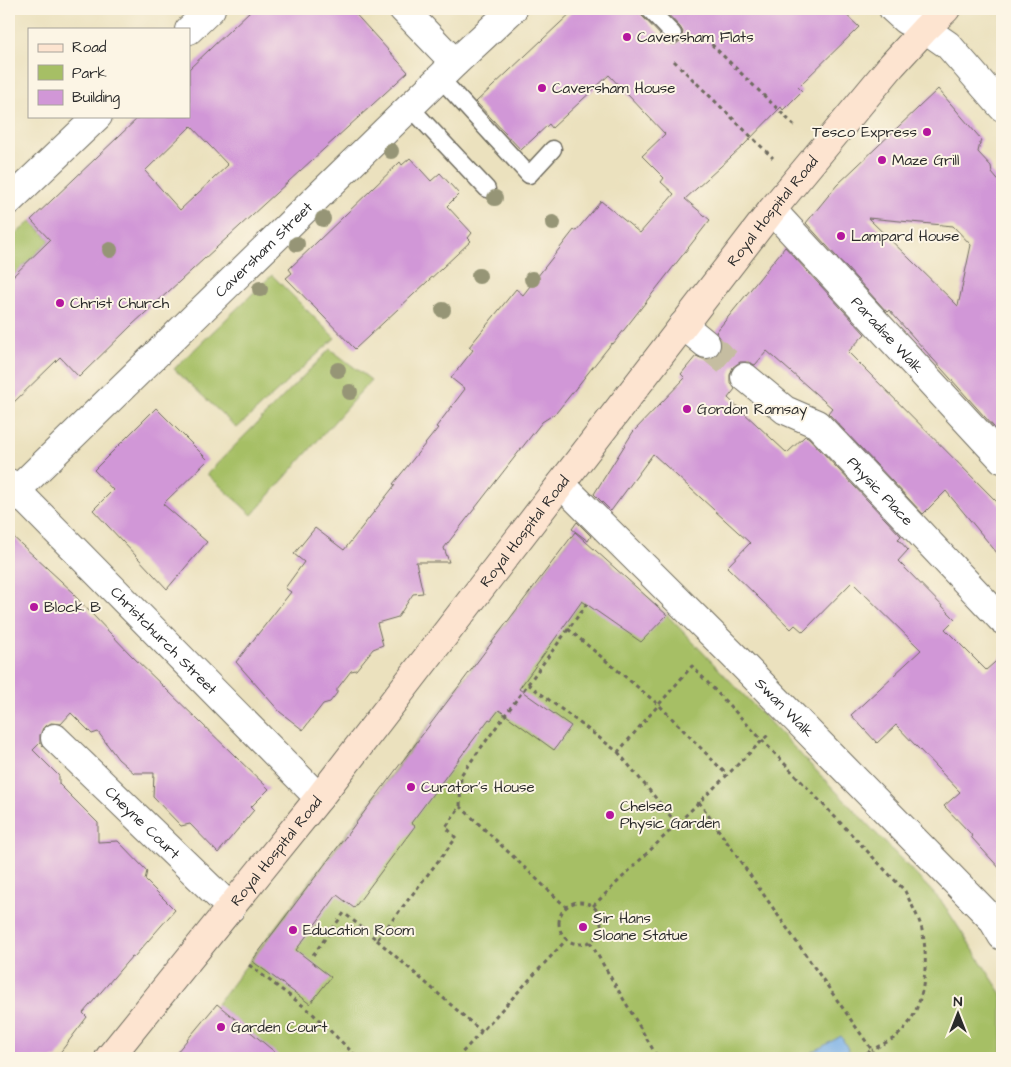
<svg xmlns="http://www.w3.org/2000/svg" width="1011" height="1067" viewBox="0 0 1011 1067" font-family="'Architects Daughter',sans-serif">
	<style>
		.green { fill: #a6bf65; stroke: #687548 }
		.water { fill: #77aee6; stroke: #516c88 }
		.building { fill: #d197d7; fill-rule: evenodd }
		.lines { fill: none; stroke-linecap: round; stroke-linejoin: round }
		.street-tunnel { stroke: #c5bda1; stroke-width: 28; stroke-dasharray: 28 14; stroke-linecap: butt }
		.lane-casing { stroke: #6e6b5e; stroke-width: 19 }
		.street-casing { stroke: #6e6b5e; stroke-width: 30 }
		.secondary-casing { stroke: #6e6b5e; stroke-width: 30 }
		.path { stroke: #6e6b5e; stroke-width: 3; stroke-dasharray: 4 4; stroke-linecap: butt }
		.lane { stroke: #fff; stroke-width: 16 }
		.street { stroke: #fff; stroke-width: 28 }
		.secondary { stroke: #fde4d0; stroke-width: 28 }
		.tree { fill: #969576 }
		.poi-dot { fill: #b5179e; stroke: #fcf5e5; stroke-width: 2 }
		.labels { text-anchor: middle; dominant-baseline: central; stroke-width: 4; stroke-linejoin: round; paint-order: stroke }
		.poi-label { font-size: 15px; fill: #2b2b2b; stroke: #fcf5e5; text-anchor: start }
		.street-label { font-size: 15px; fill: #2b2b2b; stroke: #fcf5e5 }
	</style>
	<rect width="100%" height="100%" fill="#fcf5e5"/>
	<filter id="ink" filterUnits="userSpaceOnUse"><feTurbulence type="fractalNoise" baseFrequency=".02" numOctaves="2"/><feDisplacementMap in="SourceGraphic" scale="10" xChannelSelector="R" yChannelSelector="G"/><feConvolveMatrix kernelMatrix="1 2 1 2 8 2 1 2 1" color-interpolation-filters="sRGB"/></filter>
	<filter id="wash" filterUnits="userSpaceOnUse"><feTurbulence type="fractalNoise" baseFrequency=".0096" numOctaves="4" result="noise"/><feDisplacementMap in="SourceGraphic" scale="20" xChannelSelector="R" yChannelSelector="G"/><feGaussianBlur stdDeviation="1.12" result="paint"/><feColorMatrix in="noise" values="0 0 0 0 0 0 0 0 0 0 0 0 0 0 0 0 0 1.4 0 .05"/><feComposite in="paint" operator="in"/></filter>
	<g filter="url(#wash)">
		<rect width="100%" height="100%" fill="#ebe1be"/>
		<path class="green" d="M 31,221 L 50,240 L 9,280 L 9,240 Z
			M 272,275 L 335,338 L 237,428 L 174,369 Z
			M 330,349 L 371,380 L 252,515 L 207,474 Z
			M 575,532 L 667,615 L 942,902 L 1002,994 L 1002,1058 L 280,1058 L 217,1004 Z"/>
		<path class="water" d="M 841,1036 L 850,1053 L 841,1058 L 802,1058 Z"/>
		<g id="blocks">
			<path class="building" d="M 252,9 L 351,9 L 408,72 L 132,325 L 79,377 L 60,357 L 9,407 L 9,280 L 50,240 L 31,220 L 140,116 L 189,116 L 189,69 ZM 191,126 L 228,165 L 180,210 L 145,171 Z
				M 575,9 L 639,9 L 642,16 L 666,41 L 671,44 L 676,44 L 680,41 L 683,32 L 680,27 L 663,9 L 840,9 L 859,27 L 798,87 L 802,91 L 783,110 L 781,107 L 743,146 L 685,199 L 710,220 L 613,344 L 612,343 L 556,413 L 542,422 L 444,548 L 449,562 L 416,562 L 423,593 L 413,594 L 398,617 L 377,623 L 383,645 L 373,649 L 356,670 L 351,671 L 337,689 L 337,693 L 330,702 L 323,704 L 303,730 L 280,712 L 236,662 L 291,592 L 285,588 L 304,562 L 294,554 L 315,528 L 344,550 L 395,485 L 393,484 L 438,428 L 436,427 L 465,389 L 451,378 L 473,350 L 469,347 L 516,289 L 523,295 L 574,230 L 576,231 L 601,201 L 640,233 L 674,194 L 661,182 L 664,178 L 642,156 L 665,134 L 609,75 L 552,128 L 549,124 L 521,150 L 476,102 Z
				M 938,89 L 981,139 L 978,152 L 991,166 L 992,173 L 1002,185 L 1002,436 L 889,310 L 887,312 L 806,223 L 837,185 ZM 868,218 L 953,226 L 971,245 L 958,306 Z
				M 410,158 L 431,181 L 440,173 L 459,194 L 447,206 L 472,233 L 468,238 L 471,241 L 355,349 L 286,278 L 292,273 L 289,269 L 400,162 L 402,165 Z
				M 785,247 L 865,334 L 848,352 L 1002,507 L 1002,559 L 946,491 L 923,514 L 828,413 L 832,408 L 767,351 L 755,365 L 748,362 L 740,362 L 733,367 L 730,375 L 730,382 L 735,389 L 728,398 L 787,453 L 805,436 L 808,437 L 901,536 L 898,539 L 908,550 L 898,561 L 955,619 L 945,629 L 986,670 L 1002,656 L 1002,871 L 972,838 L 971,834 L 944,806 L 960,792 L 896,725 L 877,743 L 851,715 L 921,650 L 852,582 L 803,632 L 795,625 L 791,629 L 727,567 L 750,543 L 653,454 L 611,511 L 594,494 L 633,432 L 685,378 L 681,374 L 696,356 L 703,359 L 711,359 L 718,354 L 721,346 L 721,339 L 716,332 Z
				M 156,408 L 208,460 L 163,504 L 207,542 L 167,589 L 93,510 L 113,490 L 94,470 Z
				M 577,522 L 591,536 L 588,541 L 572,529 Z
				M 575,532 L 667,615 L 641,642 L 582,601 L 519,689 L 571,726 L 554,750 L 499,710 L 491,720 L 489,719 L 411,823 L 415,826 L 354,908 L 337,895 L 296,950 L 331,977 L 310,1004 L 252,961 Z
				M 9,533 L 74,593 L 73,594 L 131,655 L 269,789 L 251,807 L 254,810 L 218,853 L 190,824 L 181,826 L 153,797 L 154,773 L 134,773 L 118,759 L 98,732 L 92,734 L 71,713 L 61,724 L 51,723 L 43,728 L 40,735 L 40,743 L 33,750 L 59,776 L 59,784 L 98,823 L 98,842 L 118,841 L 147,871 L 145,880 L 175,910 L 134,957 L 132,956 L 83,1013 L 87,1017 L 56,1058 L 9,1058 Z
				M 217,1004 L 282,1058 L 172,1058 Z"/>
		</g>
	</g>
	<g filter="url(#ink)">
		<use href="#blocks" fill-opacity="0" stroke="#6e6b5e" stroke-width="1"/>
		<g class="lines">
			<path class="street-tunnel" d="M 706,344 L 745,377"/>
			<defs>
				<path id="lane" d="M 649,9 L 673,34
					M 440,78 L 529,175 L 553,149
					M 410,107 L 487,189"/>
				<g id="street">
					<path d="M 403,9 L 455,63"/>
					<path d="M 893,9 L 905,20 L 925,29 L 948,45 L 1002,107"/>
					<path d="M 189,30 L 211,9"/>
					<path d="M 9,201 L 98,116"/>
					<path id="s1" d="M 772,210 L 1002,459"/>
					<path d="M 683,325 L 706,344"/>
					<path id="s2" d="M 745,377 L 785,410 L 817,424 L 1002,620"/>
					<path id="s3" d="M 9,483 L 319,798"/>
					<path id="s4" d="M 561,484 L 733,655 L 992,919 L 1002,936"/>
					<path id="s5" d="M 16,491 L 455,63 L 513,9"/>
					<path id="s6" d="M 55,738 L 231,908"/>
				</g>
				<g id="secondary">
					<path id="s7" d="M 109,1058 L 319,798 L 772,210 L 892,65 L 925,29 L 946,9"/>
				</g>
			</defs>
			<use href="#lane" class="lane-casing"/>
			<use href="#street" class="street-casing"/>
			<use href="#secondary" class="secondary-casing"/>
			<path class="path" d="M 699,36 L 703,36 L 797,128
				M 674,61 L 773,158
				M 568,629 L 659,705 L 727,775
				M 528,684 L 618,752 L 692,666 L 905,891 C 910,902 917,914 921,926 C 930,958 926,1012 898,1035 C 891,1041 880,1045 872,1050
				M 618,752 L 677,824
				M 699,802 L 872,1050 L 857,1058
				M 460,806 L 461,775 L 589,601
				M559 923a21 21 0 1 1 42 0a21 21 0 1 1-42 0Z
				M 593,906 L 768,735
				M 377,940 L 482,1032
				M 590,942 L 658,1058
				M 313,955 L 344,913 L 377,940 L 456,838 L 446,827 L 460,806 L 566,907
				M 249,965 L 310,1011 L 358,1058
				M 457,1058 L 567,939"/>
			<use href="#lane" class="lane"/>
			<use href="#street" class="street"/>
			<use href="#secondary" class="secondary"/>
		</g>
		<g class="tree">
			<circle cx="391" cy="151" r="8"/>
			<circle cx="495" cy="198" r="8"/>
			<circle cx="323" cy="219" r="8"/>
			<circle cx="553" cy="223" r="8"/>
			<circle cx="297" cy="244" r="8"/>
			<circle cx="110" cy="250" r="8"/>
			<circle cx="479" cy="276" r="8"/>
			<circle cx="532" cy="279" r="8"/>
			<circle cx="260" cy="289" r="8"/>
			<circle cx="443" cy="310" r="8"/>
			<circle cx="338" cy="370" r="8"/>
			<circle cx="350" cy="392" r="8"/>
		</g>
	</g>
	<g class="poi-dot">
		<circle cx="627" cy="37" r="5"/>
		<circle cx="542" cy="88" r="5"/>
		<circle cx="927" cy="132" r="5"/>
		<circle cx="882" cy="160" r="5"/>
		<circle cx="841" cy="236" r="5"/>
		<circle cx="60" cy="303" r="5"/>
		<circle cx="687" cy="409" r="5"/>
		<circle cx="34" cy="607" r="5"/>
		<circle cx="411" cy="787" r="5"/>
		<circle cx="610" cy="815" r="5"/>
		<circle cx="583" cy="927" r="5"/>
		<circle cx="293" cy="930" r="5"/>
		<circle cx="221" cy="1027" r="5"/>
	</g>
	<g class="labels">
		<g class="poi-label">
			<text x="637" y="37">Caversham Flats</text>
			<text x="552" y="88">Caversham House</text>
			<text x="917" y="132" text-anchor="end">Tesco Express</text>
			<text x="892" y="160">Maze Grill</text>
			<text x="851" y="236">Lampard House</text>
			<text x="70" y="303">Christ Church</text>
			<text x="697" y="409">Gordon Ramsay</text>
			<text x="44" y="607">Block B</text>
			<text x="421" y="787">Curator's House</text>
			<text x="620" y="806">Chelsea<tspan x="620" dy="17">Physic Garden</tspan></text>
			<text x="593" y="918">Sir Hans<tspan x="593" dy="17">Sloane Statue</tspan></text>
			<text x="303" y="930">Education Room</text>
			<text x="231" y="1027">Garden Court</text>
		</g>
		<g class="street-label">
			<text stroke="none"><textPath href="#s7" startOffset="1076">Royal Hospital Road</textPath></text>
			<text stroke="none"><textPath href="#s5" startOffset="346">Caversham Street</textPath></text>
			<text stroke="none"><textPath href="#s1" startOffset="170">Paradise Walk</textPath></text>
			<text stroke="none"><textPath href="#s2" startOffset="179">Physic Place</textPath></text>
			<text stroke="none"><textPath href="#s7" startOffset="671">Royal Hospital Road</textPath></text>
			<text stroke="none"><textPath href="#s3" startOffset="221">Christchurch Street</textPath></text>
			<text stroke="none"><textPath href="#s4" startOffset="316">Swan Walk</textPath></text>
			<text stroke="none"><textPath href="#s6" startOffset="122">Cheyne Court</textPath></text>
			<text stroke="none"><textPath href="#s7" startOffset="266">Royal Hospital Road</textPath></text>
		</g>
	</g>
	<rect width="1011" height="1067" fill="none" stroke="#fcf5e5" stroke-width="30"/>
	<rect x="28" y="28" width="162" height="90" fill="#fcf5e5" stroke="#a8a49b"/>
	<rect x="38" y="44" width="25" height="8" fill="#fde4d0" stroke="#a8a49b"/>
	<text x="72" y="52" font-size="15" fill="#2b2b2b">Road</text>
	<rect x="38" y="65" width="25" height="15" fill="#a6bf65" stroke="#a8a49b"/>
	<text x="72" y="78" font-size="15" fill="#2b2b2b">Park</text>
	<rect x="38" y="90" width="25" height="15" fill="#d197d7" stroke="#a8a49b"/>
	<text x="72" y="102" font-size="15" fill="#2b2b2b">Building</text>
	<g transform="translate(958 1014)" stroke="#fcf5e5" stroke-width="4" paint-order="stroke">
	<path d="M0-4L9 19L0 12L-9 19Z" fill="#2b2b2b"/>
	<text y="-8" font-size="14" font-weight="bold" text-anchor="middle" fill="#2b2b2b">N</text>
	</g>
</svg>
